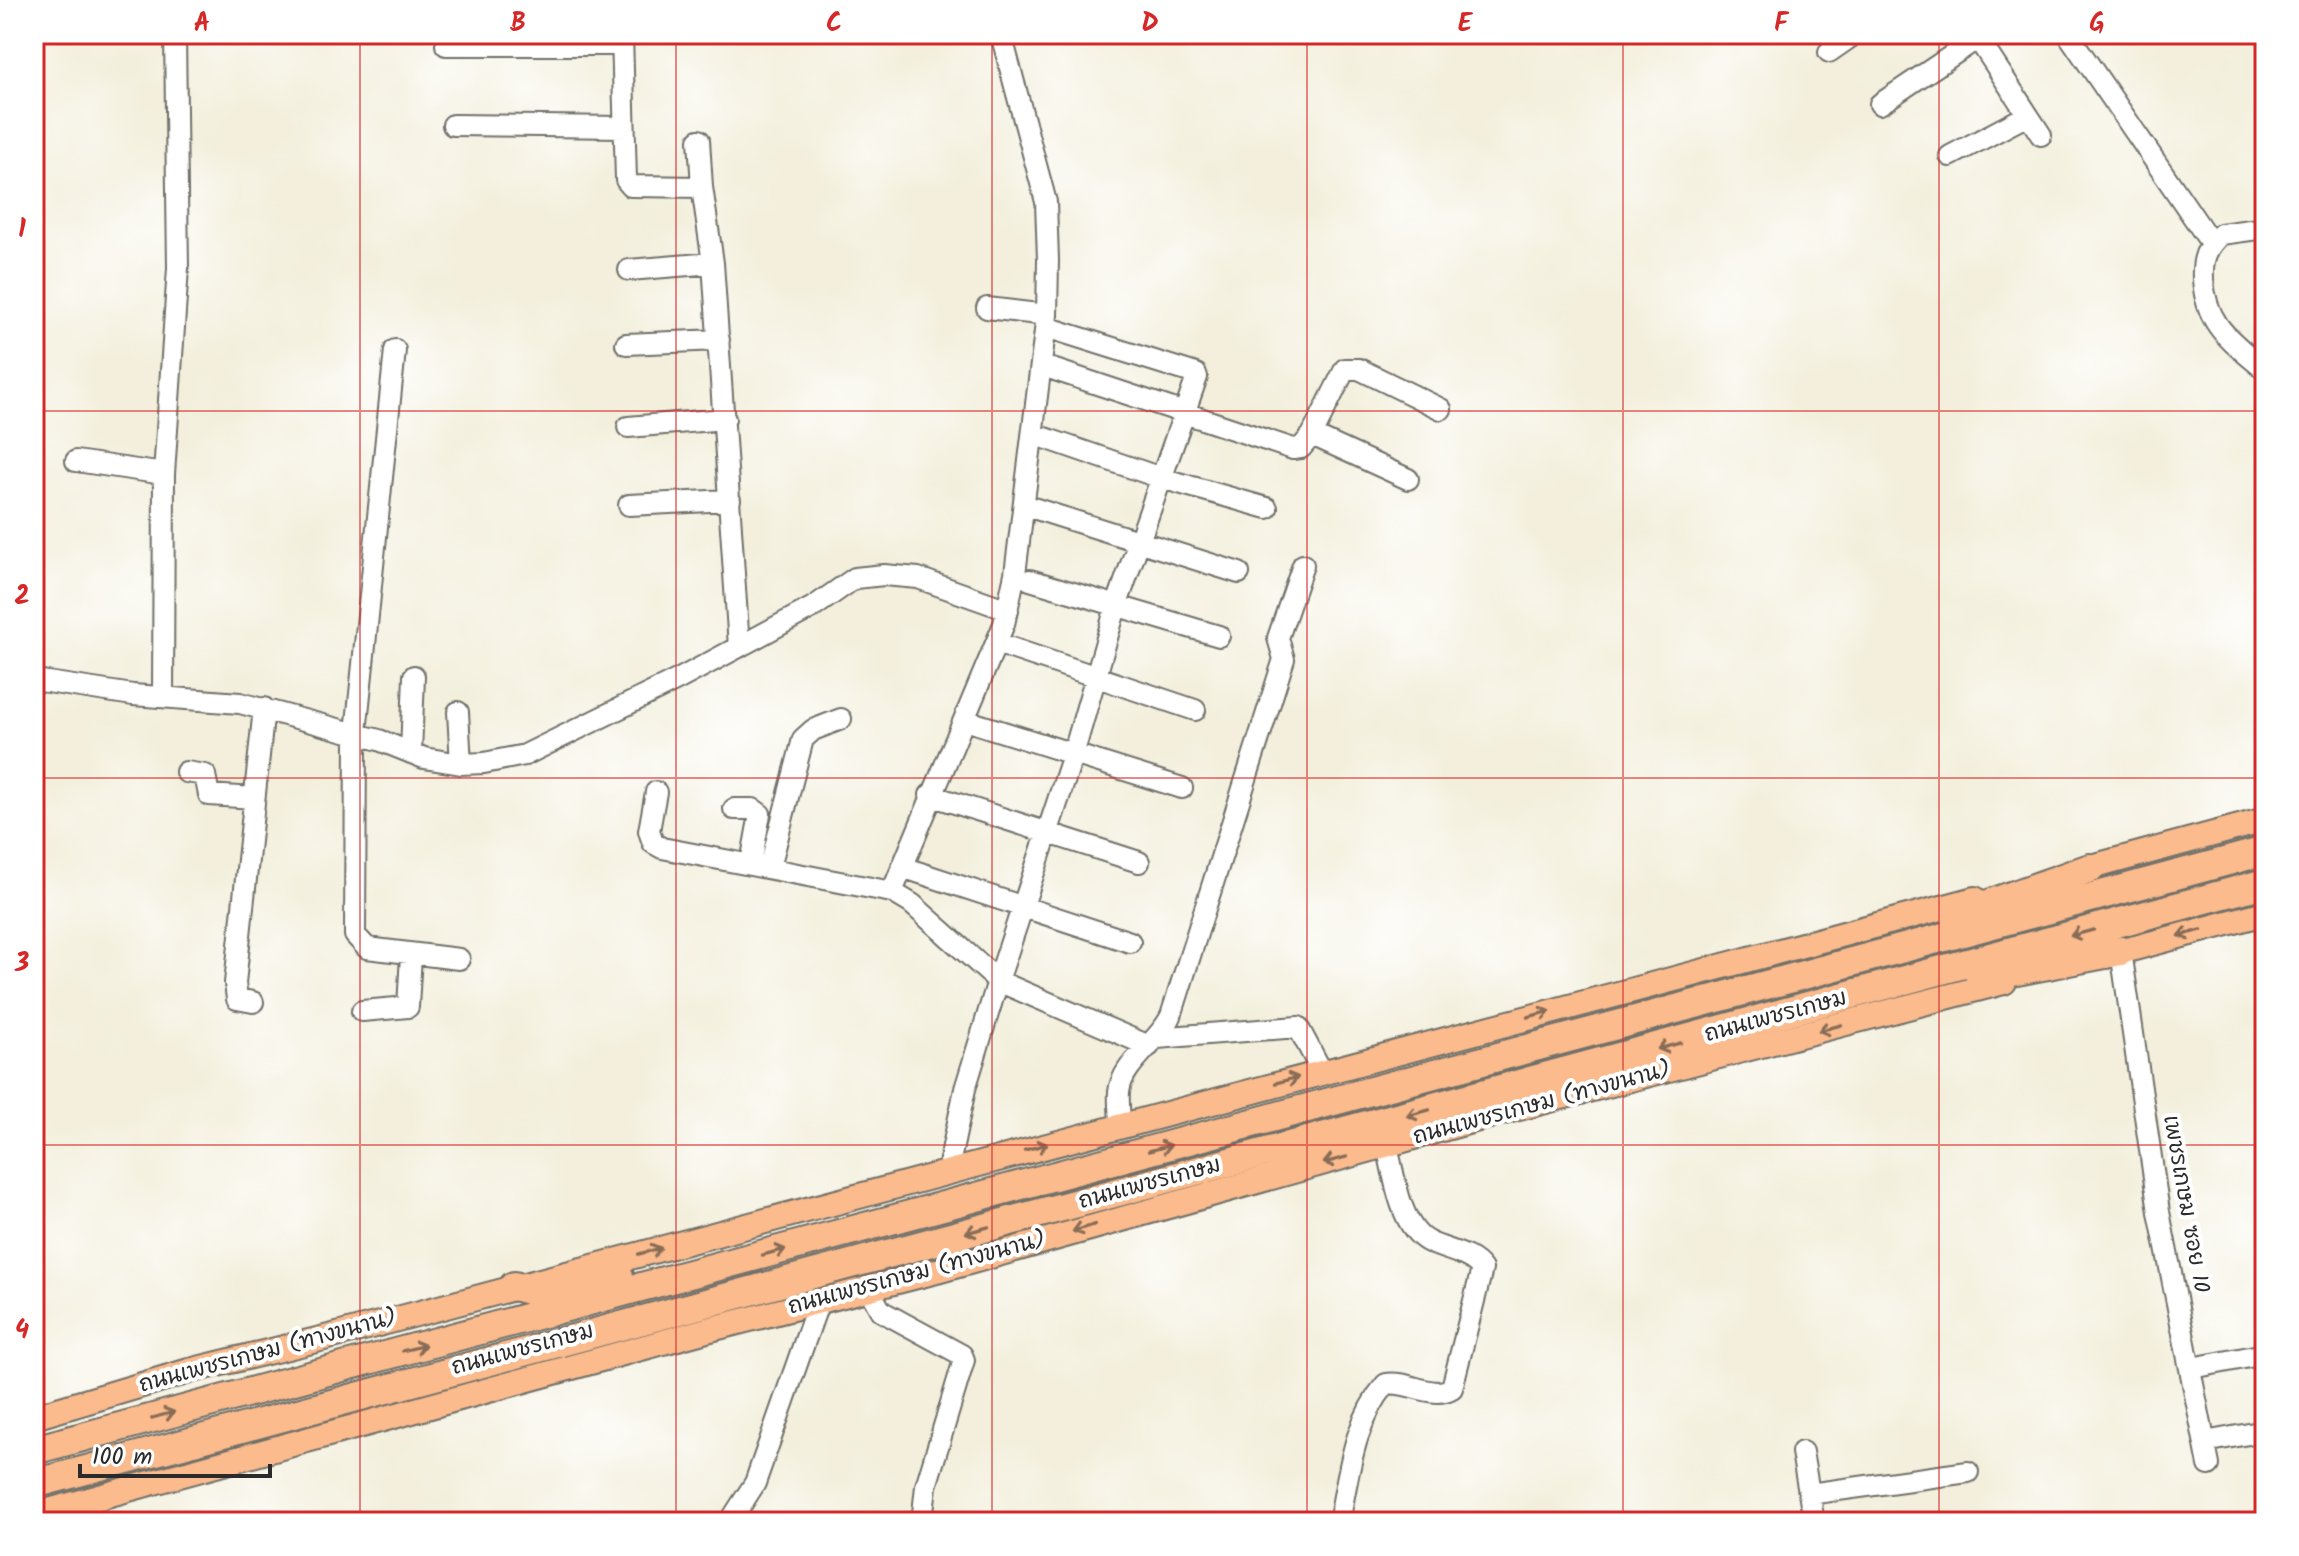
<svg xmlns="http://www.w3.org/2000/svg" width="2299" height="1556" viewBox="0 0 2299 1556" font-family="Kalam,'Playpen Sans Thai',sans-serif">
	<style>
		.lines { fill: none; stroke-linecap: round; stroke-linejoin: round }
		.minor-casing { stroke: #717069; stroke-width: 24 }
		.major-casing { stroke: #717069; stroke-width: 28 }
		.highway-casing { stroke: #717069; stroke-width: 32 }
		.minor { stroke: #fff; stroke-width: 20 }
		.major { stroke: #fbbb8d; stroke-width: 24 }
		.highway { stroke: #fbbb8d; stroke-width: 28 }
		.oneway { stroke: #896c57 }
		.grid { fill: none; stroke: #d62828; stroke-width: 2; stroke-opacity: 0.55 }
		.labels { text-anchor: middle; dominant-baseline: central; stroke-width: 8; stroke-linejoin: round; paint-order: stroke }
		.street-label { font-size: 22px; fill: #2b2b2b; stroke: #fff }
		.neatline { fill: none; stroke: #d62828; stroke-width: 3 }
		.grid-label { font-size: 26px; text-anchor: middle; font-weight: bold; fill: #d62828 }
	</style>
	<rect width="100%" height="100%" fill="#fff"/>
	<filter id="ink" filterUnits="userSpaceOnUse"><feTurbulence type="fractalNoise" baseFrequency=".0125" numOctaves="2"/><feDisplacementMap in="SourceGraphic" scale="16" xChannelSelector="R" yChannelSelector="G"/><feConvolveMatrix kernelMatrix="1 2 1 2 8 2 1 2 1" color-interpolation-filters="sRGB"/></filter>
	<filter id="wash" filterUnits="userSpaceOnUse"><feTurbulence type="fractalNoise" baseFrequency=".006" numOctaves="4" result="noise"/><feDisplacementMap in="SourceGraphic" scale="32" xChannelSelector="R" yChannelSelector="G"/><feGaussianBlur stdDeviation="1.8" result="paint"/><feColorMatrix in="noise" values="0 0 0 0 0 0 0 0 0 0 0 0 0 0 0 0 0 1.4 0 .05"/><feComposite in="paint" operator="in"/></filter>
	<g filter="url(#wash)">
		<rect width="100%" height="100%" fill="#f3efdc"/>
	</g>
	<g filter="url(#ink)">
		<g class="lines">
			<defs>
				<path id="minor" d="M 622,34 L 626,180 L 631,186 L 702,187 L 713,263 L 739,647
					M 1001,34 L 1046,202 L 1048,260 L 1047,315 L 1015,574 L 1004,624 L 892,892 L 912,904 L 998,981 L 1149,1046
					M 1975,34 L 2041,135
					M 2068,34 L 2211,243
					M 446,45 L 622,45
					M 1829,52 L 1855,34
					M 1880,104 L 1978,38
					M 453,125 L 624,127
					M 699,140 L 702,187
					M 1950,156 L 2028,115
					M 2265,228 L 2221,234 C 2206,248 2202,259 2203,279 C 2206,327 2232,341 2265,370
					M 629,270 L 713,263
					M 987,308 L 1047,315
					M 626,344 L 719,340
					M 395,350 L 356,733 L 355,935 L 367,948 L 459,959
					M 1052,369 L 1293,449 L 1301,448 L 1312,435 L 1345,369 L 1359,369 L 1441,409
					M 628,427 L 725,419
					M 1312,435 L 1408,479
					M 1045,438 L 1161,478 L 1267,508
					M 76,461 L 164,474
					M 629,505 L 730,500
					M 1030,507 L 1239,573
					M 1030,580 L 1219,636
					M 1008,647 L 1195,710
					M 34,680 L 133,695 L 240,703 L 379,740 L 424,758 L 461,764 L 484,763 L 525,755 L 681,678 L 815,606 L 855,578 L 884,575 L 918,578 L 1008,610
					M 163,697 L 164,474 L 178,268 L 175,34
					M 458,712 L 461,764
					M 965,720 L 1182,788
					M 411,753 L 414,676
					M 186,772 L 205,775 L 209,795 L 254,798
					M 656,792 L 649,831 L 653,843 L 662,848 L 892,892
					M 930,795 L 1139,862
					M 734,809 L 753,809 L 760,814 L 751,863
					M 770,867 L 803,739 L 813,730 L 841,719
					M 902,867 L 1130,942
					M 2121,951 L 2159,1212 L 2209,1465
					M 253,1002 L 237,999 L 235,983 L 264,708
					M 362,1011 L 408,1007 L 411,955
					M 1157,1038 L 1298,1027 L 1321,1070
					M 1120,1125 C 1120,1114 1118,1102 1119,1092 C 1122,1063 1159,1042 1171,1016 L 1284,659 L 1278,638 L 1303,565
					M 948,1170 L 965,1089 L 998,981 L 1073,755 L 1116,607 L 1197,377 L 1196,374 L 1046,327
					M 868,1288 L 881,1311 L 962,1355 L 964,1360 L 926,1486 L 922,1522
					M 2192,1368 L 2265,1354
					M 2205,1442 L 2265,1431
					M 1802,1452 L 1814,1522
					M 1809,1494 L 1968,1472
					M 730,1522 L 755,1483 L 819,1301
					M 1339,1522 C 1349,1474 1353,1423 1386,1384 C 1408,1380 1433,1400 1452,1388 L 1482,1269 C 1470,1252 1445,1251 1427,1241 C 1400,1226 1394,1174 1387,1146"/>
				<path id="major" d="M 2073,872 L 2265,820
					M 2105,956 L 2265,913
					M 34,1417 L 189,1371 L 341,1334 L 1975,899
					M 34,1515 L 707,1330 L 937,1271 L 1496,1114 L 2004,982"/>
				<path id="highway" d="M 1955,916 L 2090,868
					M 1980,978 L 2121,951
					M 514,1286 L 536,1292 L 619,1276
					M 34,1450 L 2265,851
					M 34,1484 L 2265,883"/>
			</defs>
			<use href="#minor" class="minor-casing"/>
			<use href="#major" class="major-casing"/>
			<use href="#highway" class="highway-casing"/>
			<use href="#minor" class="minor"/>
			<use href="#major" class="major"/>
			<use href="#highway" class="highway"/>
		</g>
		<defs><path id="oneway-shaft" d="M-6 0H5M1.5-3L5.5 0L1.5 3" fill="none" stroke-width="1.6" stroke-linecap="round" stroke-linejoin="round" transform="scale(2)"/></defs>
		<g class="oneway">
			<use href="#oneway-shaft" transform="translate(2082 933) rotate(165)"/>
			<use href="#oneway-shaft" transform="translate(2190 933) rotate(165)"/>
			<use href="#oneway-shaft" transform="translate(1539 1014) rotate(-15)"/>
			<use href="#oneway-shaft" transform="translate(1830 1028) rotate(165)"/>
			<use href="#oneway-shaft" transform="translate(1669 1046) rotate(165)"/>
			<use href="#oneway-shaft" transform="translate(1287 1080) rotate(-15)"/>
			<use href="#oneway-shaft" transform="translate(1418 1113) rotate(165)"/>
			<use href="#oneway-shaft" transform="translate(1036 1147) rotate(-15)"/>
			<use href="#oneway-shaft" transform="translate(1160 1148) rotate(-15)"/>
			<use href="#oneway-shaft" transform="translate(1335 1160) rotate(165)"/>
			<use href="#oneway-shaft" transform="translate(1084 1228) rotate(163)"/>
			<use href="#oneway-shaft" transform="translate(977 1230) rotate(165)"/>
			<use href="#oneway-shaft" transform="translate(650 1251) rotate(-15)"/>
			<use href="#oneway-shaft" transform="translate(774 1252) rotate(-15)"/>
			<use href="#oneway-shaft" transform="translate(414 1348) rotate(-14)"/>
			<use href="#oneway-shaft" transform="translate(163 1415) rotate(-16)"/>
		</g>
	</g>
	<path class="grid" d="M 360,34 L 360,1522M 676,34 L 676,1522M 992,34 L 992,1522M 1307,34 L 1307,1522M 1623,34 L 1623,1522M 1939,34 L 1939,1522M 34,411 L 2265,411M 34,778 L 2265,778M 34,1145 L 2265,1145"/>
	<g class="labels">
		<g class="street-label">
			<text transform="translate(1776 1017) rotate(-15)">ถนนเพชรเกษม</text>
			<text transform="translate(1542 1104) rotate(-15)">ถนนเพชรเกษม (ทางขนาน)</text>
			<text transform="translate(1150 1184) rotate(-15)">ถนนเพชรเกษม</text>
			<text transform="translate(2185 1204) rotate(80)">เพชรเกษม ซอย 10</text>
			<text transform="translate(917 1274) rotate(-15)">ถนนเพชรเกษม (ทางขนาน)</text>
			<text transform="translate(523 1350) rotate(-15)">ถนนเพชรเกษม</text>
			<text transform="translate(268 1352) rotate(-15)">ถนนเพชรเกษม (ทางขนาน)</text>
		</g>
	</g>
	<rect width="2299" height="1556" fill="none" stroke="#fff" stroke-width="88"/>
	<path d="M80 1464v12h190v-12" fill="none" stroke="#2b2b2b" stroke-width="4"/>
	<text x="92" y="1464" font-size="24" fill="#2b2b2b" stroke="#ffffff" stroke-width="6" paint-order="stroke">100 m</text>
	<rect x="44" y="44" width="2211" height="1468" class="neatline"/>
	<g class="grid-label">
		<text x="202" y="31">A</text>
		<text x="518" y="31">B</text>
		<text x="834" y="31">C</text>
		<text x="1150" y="31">D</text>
		<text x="1465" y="31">E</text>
		<text x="1781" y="31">F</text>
		<text x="2097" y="31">G</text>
		<text x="22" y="237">1</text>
		<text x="22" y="604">2</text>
		<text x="22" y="971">3</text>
		<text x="22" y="1338">4</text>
	</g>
</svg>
